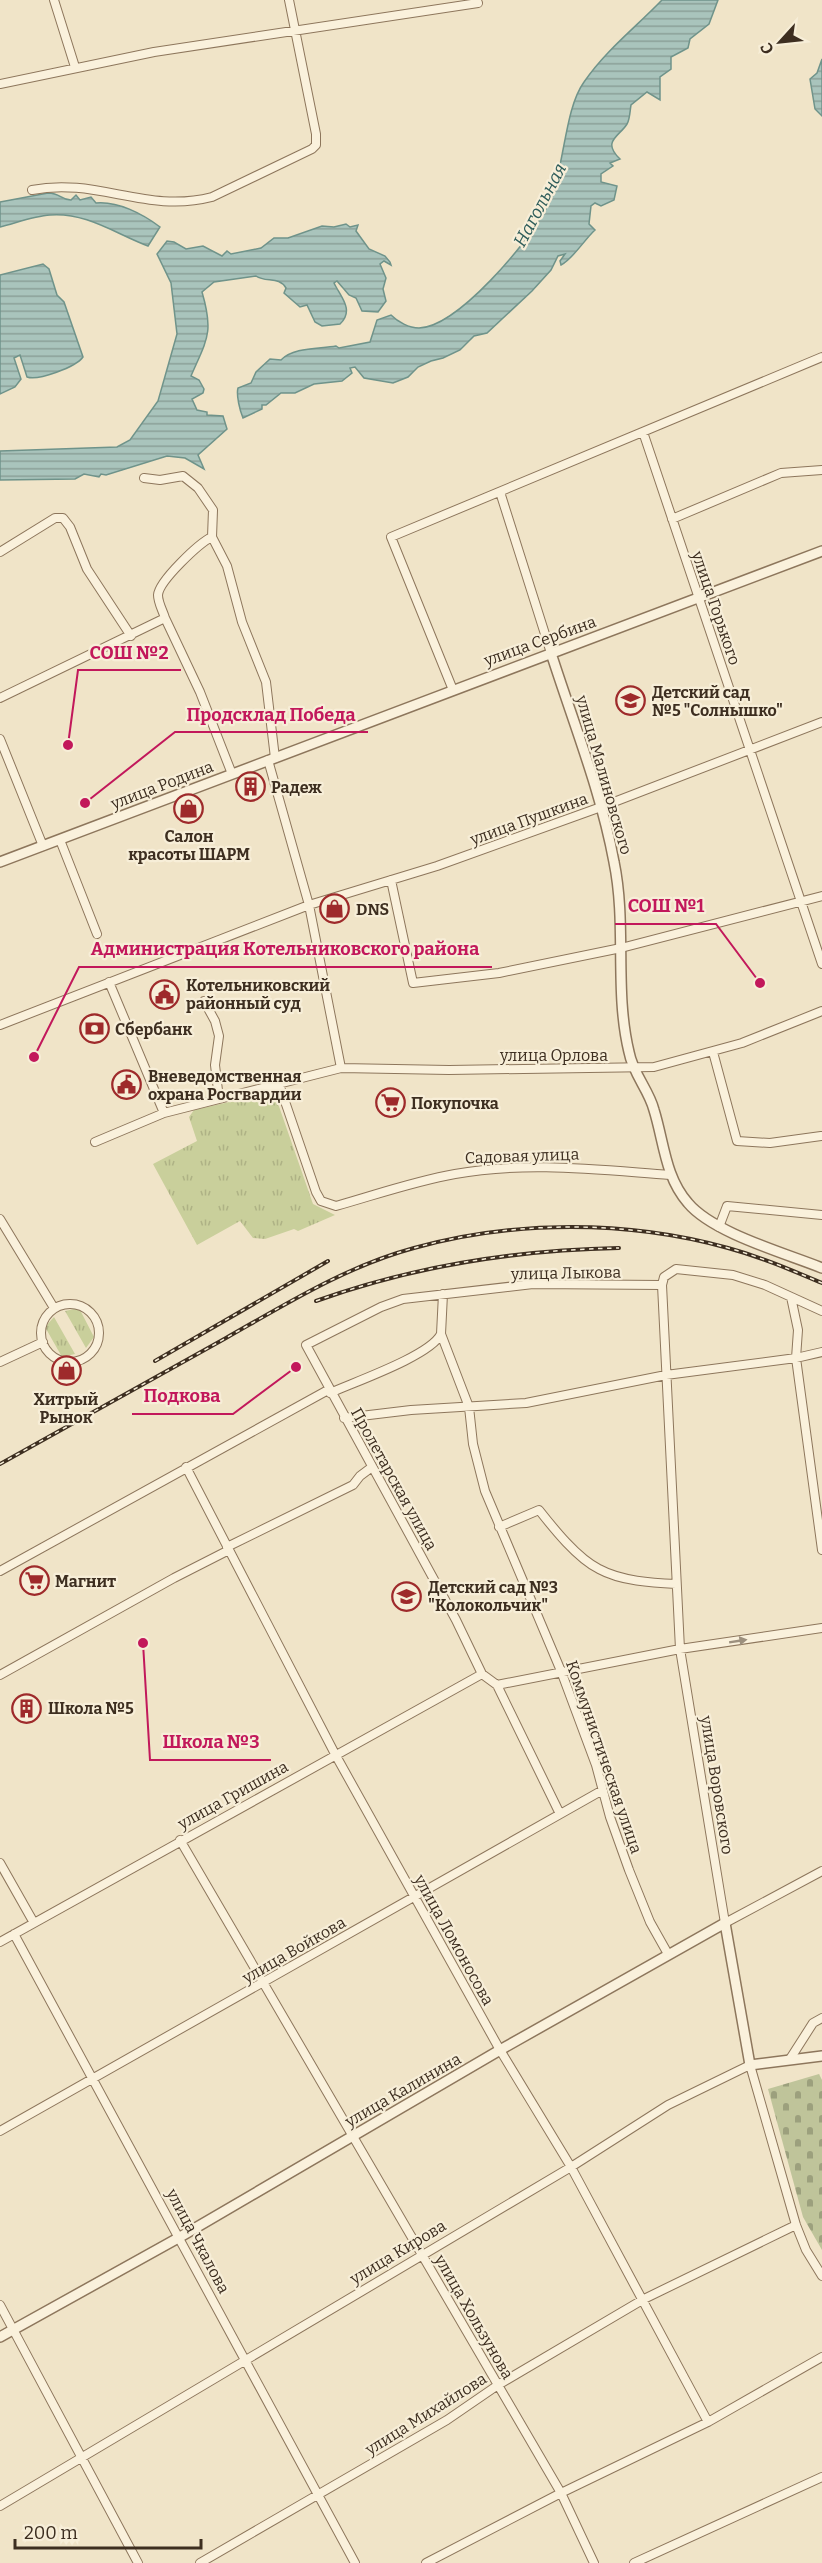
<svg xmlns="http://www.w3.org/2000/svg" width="822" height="2563" viewBox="0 0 822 2563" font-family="Bitter,serif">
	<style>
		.cemetery { fill: url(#cemetery-stones) }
		.park { fill: url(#park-tufts) }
		.water { fill: url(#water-rules); stroke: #6f938a; stroke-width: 1.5 }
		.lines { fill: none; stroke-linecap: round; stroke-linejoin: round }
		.minor-casing { stroke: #8d765c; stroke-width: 10 }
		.tertiary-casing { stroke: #8d765c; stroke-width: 12 }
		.minor { stroke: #faf1dc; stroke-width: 8 }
		.tertiary { stroke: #faf1dc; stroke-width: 9 }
		.rail-casing { stroke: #3d2e20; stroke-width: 4 }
		.rail { stroke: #f7eed8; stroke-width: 1.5; stroke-dasharray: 4.5; stroke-linecap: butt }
		.oneway { fill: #9c907e }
		.labels { text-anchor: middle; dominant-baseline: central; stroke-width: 4.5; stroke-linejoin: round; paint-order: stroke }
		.street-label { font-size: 16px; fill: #3d2e20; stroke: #f7eed8 }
		.poi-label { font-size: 16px; font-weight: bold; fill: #3d2e20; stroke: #f7eed8; text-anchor: start }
		.water-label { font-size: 18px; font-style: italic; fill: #2f5d5a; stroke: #f7eed8 }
		.leader { fill: none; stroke: #c2185b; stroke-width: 2 }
		.callout-dot { fill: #c2185b; stroke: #f7eed8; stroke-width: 2 }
		.callout-label { font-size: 18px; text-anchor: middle; font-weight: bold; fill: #c2185b; stroke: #f7eed8; stroke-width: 4.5; stroke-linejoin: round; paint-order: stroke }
	</style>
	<defs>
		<pattern id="cemetery-stones" width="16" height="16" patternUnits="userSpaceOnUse" patternTransform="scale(1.5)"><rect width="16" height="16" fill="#bfc49a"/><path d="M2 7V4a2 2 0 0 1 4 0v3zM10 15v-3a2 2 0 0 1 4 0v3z" fill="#9ca07d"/></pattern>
		<pattern id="park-tufts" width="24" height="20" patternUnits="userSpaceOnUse" patternTransform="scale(1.5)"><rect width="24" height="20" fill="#c9cf9b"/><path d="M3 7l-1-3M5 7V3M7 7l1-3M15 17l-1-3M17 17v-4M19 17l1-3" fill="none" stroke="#aeb285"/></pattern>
		<pattern id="water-rules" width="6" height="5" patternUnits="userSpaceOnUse" patternTransform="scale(1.5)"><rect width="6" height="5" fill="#a9c4bc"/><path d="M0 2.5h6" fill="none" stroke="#8ba098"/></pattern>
	</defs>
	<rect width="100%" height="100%" fill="#f0e4c8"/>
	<path class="cemetery" d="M 819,2074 L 822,2080 L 822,2250 L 803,2217 L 768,2089 Z"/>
	<path class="park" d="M 274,1092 L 313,1204 L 335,1215 L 298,1231 L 294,1229 L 265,1239 L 253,1238 L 240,1221 L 197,1245 L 153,1164 L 197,1141 L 189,1117 L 194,1110 Z
		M 79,1308 L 94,1337 L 86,1348 L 65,1311 Z
		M 54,1317 L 75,1354 L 62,1357 L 45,1327 Z"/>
	<path class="water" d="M 662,0 L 718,0 L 709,24 L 690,39 L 688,48 L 671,57 L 671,69 L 660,77 L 660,100 L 647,92 L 631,105 C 630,110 630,119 627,124 C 620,136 601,141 620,159 L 610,163 L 613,166 L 601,174 L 601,182 L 617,186 L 614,200 L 601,206 L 595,203 L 591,206 L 589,224 L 595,230 C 584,240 573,259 561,265 L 560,261 L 565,254 L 558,256 L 551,270 L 532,291 L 487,333 L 474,336 L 460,350 L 443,358 L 431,361 L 418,367 L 408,377 L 393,383 L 364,378 L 355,367 L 350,368 L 352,373 L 342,381 L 314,384 L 295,393 L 281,393 L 266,405 L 262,405 L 262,409 L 243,418 C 240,411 236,395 238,388 L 251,383 L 256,372 L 270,359 L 281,360 C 293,347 319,349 336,346 L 339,348 L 370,342 L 377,320 L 391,315 C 398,322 409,328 419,328 C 458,327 529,241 546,209 C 565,174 563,111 584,82 C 606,50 636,27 662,0 Z
		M 822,59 L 822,116 L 815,109 L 810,79 L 817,73 Z
		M 48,193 C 61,193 60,200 71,200 L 76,195 L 80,200 L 91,197 L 96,203 C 118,201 143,214 160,227 L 148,246 C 116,234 86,212 50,215 C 34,216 16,223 0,227 L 0,202 Z
		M 346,224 L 350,227 L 358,225 L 356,231 L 369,249 L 385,256 L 390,262 L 391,265 L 384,261 L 380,264 L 386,278 L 383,289 L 386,301 L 378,312 L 362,311 L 356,298 L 349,295 L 337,281 L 334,283 C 340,296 355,310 340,324 L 322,326 L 315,322 L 307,305 L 300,307 L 284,293 L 286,288 C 279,276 266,283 256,276 L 214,282 L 202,292 C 214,333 207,339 191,376 L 199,380 L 204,389 L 203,393 L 192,399 L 197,410 L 207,412 L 207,415 L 223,416 L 227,429 L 198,455 L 204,469 L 185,458 L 167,456 L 106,475 L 101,474 L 99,477 L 84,474 L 75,479 L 0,480 L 0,451 L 117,447 L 130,440 L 158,401 L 177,334 L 171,283 L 157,254 L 167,241 L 174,242 L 186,249 L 203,246 L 222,256 L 227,251 L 231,254 L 261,248 L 274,238 L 288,238 L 322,226 L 334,227 Z
		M 43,264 L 49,269 L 57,295 L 64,302 L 83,357 C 76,367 38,381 27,377 L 20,355 L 14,358 L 21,379 L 15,387 L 0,394 L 0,275 Z"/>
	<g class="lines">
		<defs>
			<path id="minor" d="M 54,0 L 75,67
				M 0,84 L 154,52 L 478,3
				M 32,190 C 97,177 146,214 212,197 L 312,149 L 316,145 L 316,134 L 289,0
				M 643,432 L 822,964
				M 144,478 L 160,480 L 183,476 L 198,488 L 213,510 L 212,537 L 227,566 L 242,622 L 266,682 L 275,758
				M 500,492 L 551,653
				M 672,519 L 781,473 L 822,470
				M 0,552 L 55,518 L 63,518 L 70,527 L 87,569 L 131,636
				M 165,618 L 200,692 L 232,774
				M 453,690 L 391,537 L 822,357
				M 0,698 L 165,618 C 163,611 158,603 158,595 C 159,581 199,543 212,537
				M 0,739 L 43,846
				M 268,760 L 309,905 L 341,1068
				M 60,840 L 97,934
				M 391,880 L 413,983 L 499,973 L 621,948 L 822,896
				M 109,982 L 164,1113
				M 204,1001 L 215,1021 L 219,1036 L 215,1065 L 219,1099
				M 0,1025 L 309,905 L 437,866 L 601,807 L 822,722
				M 713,1052 L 737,1141 L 770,1143 L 821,1136
				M 279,1084 L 316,1192 L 321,1201 L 336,1206 C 375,1195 415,1181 455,1174 C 526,1161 599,1170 670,1175
				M 95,1142 L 164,1113 L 341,1068 L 449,1070 L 654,1067 L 742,1043 L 822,1011
				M 0,1219 L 54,1308
				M 719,1227 L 727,1206 L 822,1215
				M 443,1294 L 441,1334 L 469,1407 L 473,1444 L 485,1491 L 561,1671 L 596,1765 L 610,1817 L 629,1870 L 650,1922 L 668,1954
				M 791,1297 L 798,1330 L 796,1358 L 822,1550
				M41 1333a29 29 0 1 1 58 0a29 29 0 1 1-58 0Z
				M 822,1311 L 765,1285 L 733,1275 L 676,1269 L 664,1277 L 662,1285 L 680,1649 L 725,1923 L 822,1871
				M 0,1362 L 43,1342
				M 330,1393 C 354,1382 430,1356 441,1334
				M 344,1418 L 411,1410 L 526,1403 L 666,1375 L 796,1358 L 822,1352
				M 186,1467 L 335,1754 L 500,2050 L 571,2167 L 708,2422
				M 499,1527 L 539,1510 C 554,1529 577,1558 599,1569 C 621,1581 652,1583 676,1584
				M 227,1547 L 353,1485 L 360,1476 L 372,1467
				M 0,1571 L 328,1390
				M 0,1675 L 174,1578 L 229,1550
				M 497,1685 L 680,1649 L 822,1628
				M 560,1814 L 497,1685 L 482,1674 L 456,1620 L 306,1345 L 381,1307 L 403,1299 L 533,1284 L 662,1285
				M 180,1840 L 561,2493 L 594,2563
				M 0,1863 L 34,1923
				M 14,1934 L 355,2563
				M 0,1942 L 482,1674
				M 790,2059 L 813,2023 L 822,2018
				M 0,2131 L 601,1791
				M 0,2305 L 138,2563
				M 0,2506 L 571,2167 L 668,2105 L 750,2065 L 796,2225 L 806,2250 L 822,2276
				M 200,2563 L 447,2420 L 498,2385 L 644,2299 L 796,2225
				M 426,2563 L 561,2493 L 708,2422 L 822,2357
				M 634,2563 L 822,2477"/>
			<path id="tertiary" d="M 551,653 C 573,722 601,791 614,862 C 627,925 614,990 629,1052 C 633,1074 649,1090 654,1110 C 664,1142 665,1177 688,1203 C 713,1233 785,1253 822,1268
				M 0,862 L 822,551
				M 0,2337 L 180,2237 L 500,2050 L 725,1923 L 750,2065 L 822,2056"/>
		</defs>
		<use href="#minor" class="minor-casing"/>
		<use href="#tertiary" class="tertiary-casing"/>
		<use href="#minor" class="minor"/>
		<use href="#tertiary" class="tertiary"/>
		<defs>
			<path id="rail" d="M 316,1301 C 414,1266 515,1250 619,1248
				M 155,1361 L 328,1261
				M 0,1464 C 75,1422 151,1380 226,1338 C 286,1304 347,1266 414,1248 C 514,1220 628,1220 728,1248 C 761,1257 791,1270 822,1283"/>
		</defs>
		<use href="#rail" class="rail-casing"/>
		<use href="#rail" class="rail"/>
	</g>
	<defs><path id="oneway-solid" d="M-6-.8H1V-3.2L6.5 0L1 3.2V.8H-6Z" transform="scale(1.5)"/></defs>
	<use class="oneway" href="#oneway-solid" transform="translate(738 1641) rotate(-9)"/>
	<defs>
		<symbol id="school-ring" viewBox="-11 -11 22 22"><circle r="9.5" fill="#f7eed8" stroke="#9e2a2b" stroke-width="1.5"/><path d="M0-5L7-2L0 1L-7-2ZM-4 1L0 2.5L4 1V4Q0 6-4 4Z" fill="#9e2a2b"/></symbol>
		<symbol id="building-ring" viewBox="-11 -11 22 22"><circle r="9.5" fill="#f7eed8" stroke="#9e2a2b" stroke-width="1.5"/><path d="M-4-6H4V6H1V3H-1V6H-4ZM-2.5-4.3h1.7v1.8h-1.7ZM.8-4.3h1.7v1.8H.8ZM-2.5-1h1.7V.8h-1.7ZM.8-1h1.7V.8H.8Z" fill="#9e2a2b"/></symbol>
		<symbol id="shop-ring" viewBox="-11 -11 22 22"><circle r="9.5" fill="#f7eed8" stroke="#9e2a2b" stroke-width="1.5"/><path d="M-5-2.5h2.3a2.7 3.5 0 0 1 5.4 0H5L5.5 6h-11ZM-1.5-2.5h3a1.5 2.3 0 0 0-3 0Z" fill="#9e2a2b"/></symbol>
		<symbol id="civic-ring" viewBox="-11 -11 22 22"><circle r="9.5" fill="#f7eed8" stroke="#9e2a2b" stroke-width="1.5"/><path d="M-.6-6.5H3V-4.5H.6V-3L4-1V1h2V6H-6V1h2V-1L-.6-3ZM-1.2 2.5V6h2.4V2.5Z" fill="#9e2a2b"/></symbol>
		<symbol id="bank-ring" viewBox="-11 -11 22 22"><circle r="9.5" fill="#f7eed8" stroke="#9e2a2b" stroke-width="1.5"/><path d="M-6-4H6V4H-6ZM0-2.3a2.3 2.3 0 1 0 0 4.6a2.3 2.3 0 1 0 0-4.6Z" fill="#9e2a2b"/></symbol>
		<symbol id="supermarket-ring" viewBox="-11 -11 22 22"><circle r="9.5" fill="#f7eed8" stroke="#9e2a2b" stroke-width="1.5"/><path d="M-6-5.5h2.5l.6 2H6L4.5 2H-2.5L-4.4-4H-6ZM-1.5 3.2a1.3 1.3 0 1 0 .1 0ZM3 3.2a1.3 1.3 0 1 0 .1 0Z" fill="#9e2a2b"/></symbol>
	</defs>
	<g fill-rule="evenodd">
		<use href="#school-ring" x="614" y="684" width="33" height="33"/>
		<use href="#building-ring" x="234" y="770" width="33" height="33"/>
		<use href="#shop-ring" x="172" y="792" width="33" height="33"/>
		<use href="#shop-ring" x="318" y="892" width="33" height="33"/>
		<use href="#civic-ring" x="148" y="978" width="33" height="33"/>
		<use href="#bank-ring" x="78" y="1012" width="33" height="33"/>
		<use href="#civic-ring" x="110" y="1068" width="33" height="33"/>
		<use href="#supermarket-ring" x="374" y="1086" width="33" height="33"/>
		<use href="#shop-ring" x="50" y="1354" width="33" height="33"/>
		<use href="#supermarket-ring" x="18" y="1564" width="33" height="33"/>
		<use href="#school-ring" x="390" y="1580" width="33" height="33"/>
		<use href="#building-ring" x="10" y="1692" width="33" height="33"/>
	</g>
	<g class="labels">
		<g class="street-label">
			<text transform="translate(716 608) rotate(71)">улица Горького</text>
			<text transform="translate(540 641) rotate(-20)">улица Сербина</text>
			<text transform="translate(604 775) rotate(74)">улица Малиновского</text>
			<text transform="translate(162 785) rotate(-21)">улица Родина</text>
			<text transform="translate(529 819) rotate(-20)">улица Пушкина</text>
			<text x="554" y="1055">улица Орлова</text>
			<text transform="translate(522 1156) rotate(-2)">Садовая улица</text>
			<text transform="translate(566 1273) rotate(-1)">улица Лыкова</text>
			<text transform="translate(394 1479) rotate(61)">Пролетарская улица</text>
			<text transform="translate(604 1757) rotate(71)">Коммунистическая улица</text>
			<text transform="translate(717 1785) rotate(81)">улица Воровского</text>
			<text transform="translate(233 1795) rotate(-29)">улица Гришина</text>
			<text transform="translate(454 1940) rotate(61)">улица Ломоносова</text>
			<text transform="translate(294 1950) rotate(-30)">улица Войкова</text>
			<text transform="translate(403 2090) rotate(-30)">улица Калинина</text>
			<text transform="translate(198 2241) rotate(62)">улица Чкалова</text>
			<text transform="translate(398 2252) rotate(-31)">улица Кирова</text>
			<text transform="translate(474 2317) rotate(60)">улица Хользунова</text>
			<text transform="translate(426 2414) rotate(-32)">улица Михайлова</text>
		</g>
		<g class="poi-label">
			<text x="652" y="692">Детский сад<tspan x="652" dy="18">№5 "Солнышко"</tspan></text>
			<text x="271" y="787">Радеж</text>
			<text x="189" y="836" text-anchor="middle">Салон<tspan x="189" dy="18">красоты ШАРМ</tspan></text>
			<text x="356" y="909">DNS</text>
			<text x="186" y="985">Котельниковский<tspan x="186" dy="18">районный суд</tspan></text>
			<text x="115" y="1029">Сбербанк</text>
			<text x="148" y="1076">Вневедомственная<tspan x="148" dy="18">охрана Росгвардии</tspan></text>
			<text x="411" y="1103">Покупочка</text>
			<text x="66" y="1399" text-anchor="middle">Хитрый<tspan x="66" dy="18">Рынок</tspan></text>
			<text x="55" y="1581">Магнит</text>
			<text x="428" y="1587">Детский сад №3<tspan x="428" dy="18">"Колокольчик"</tspan></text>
			<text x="48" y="1708">Школа №5</text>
		</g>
		<g class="water-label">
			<text transform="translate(540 205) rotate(-62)">Нагольная</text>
		</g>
	</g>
	<path class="leader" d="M68 745L78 670H181M85 803L175 732H368M760 983L716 924H615M34 1057L79 967H492M296 1367L233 1414H132M143 1643L150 1760H271"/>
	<g class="callout-dot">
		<circle cx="68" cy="745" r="6"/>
		<circle cx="85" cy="803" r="6"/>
		<circle cx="760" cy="983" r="6"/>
		<circle cx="34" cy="1057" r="6"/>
		<circle cx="296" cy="1367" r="6"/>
		<circle cx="143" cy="1643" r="6"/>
	</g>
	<g class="callout-label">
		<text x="129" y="659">СОШ №2</text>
		<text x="271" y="721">Продсклад Победа</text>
		<text x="666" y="912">СОШ №1</text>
		<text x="285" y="955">Администрация Котельниковского района</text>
		<text x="182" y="1402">Подкова</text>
		<text x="211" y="1748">Школа №3</text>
	</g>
	<g transform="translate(780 42) rotate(243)" stroke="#f7eed8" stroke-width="4.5" paint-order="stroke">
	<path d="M0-4.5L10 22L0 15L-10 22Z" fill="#3d2e20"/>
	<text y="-9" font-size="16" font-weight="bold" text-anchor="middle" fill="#3d2e20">С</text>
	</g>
	<path d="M15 2539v9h186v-9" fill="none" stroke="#3d2e20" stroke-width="3"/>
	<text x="24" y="2539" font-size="18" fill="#3d2e20" stroke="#f7eed8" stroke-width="4.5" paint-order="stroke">200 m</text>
</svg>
